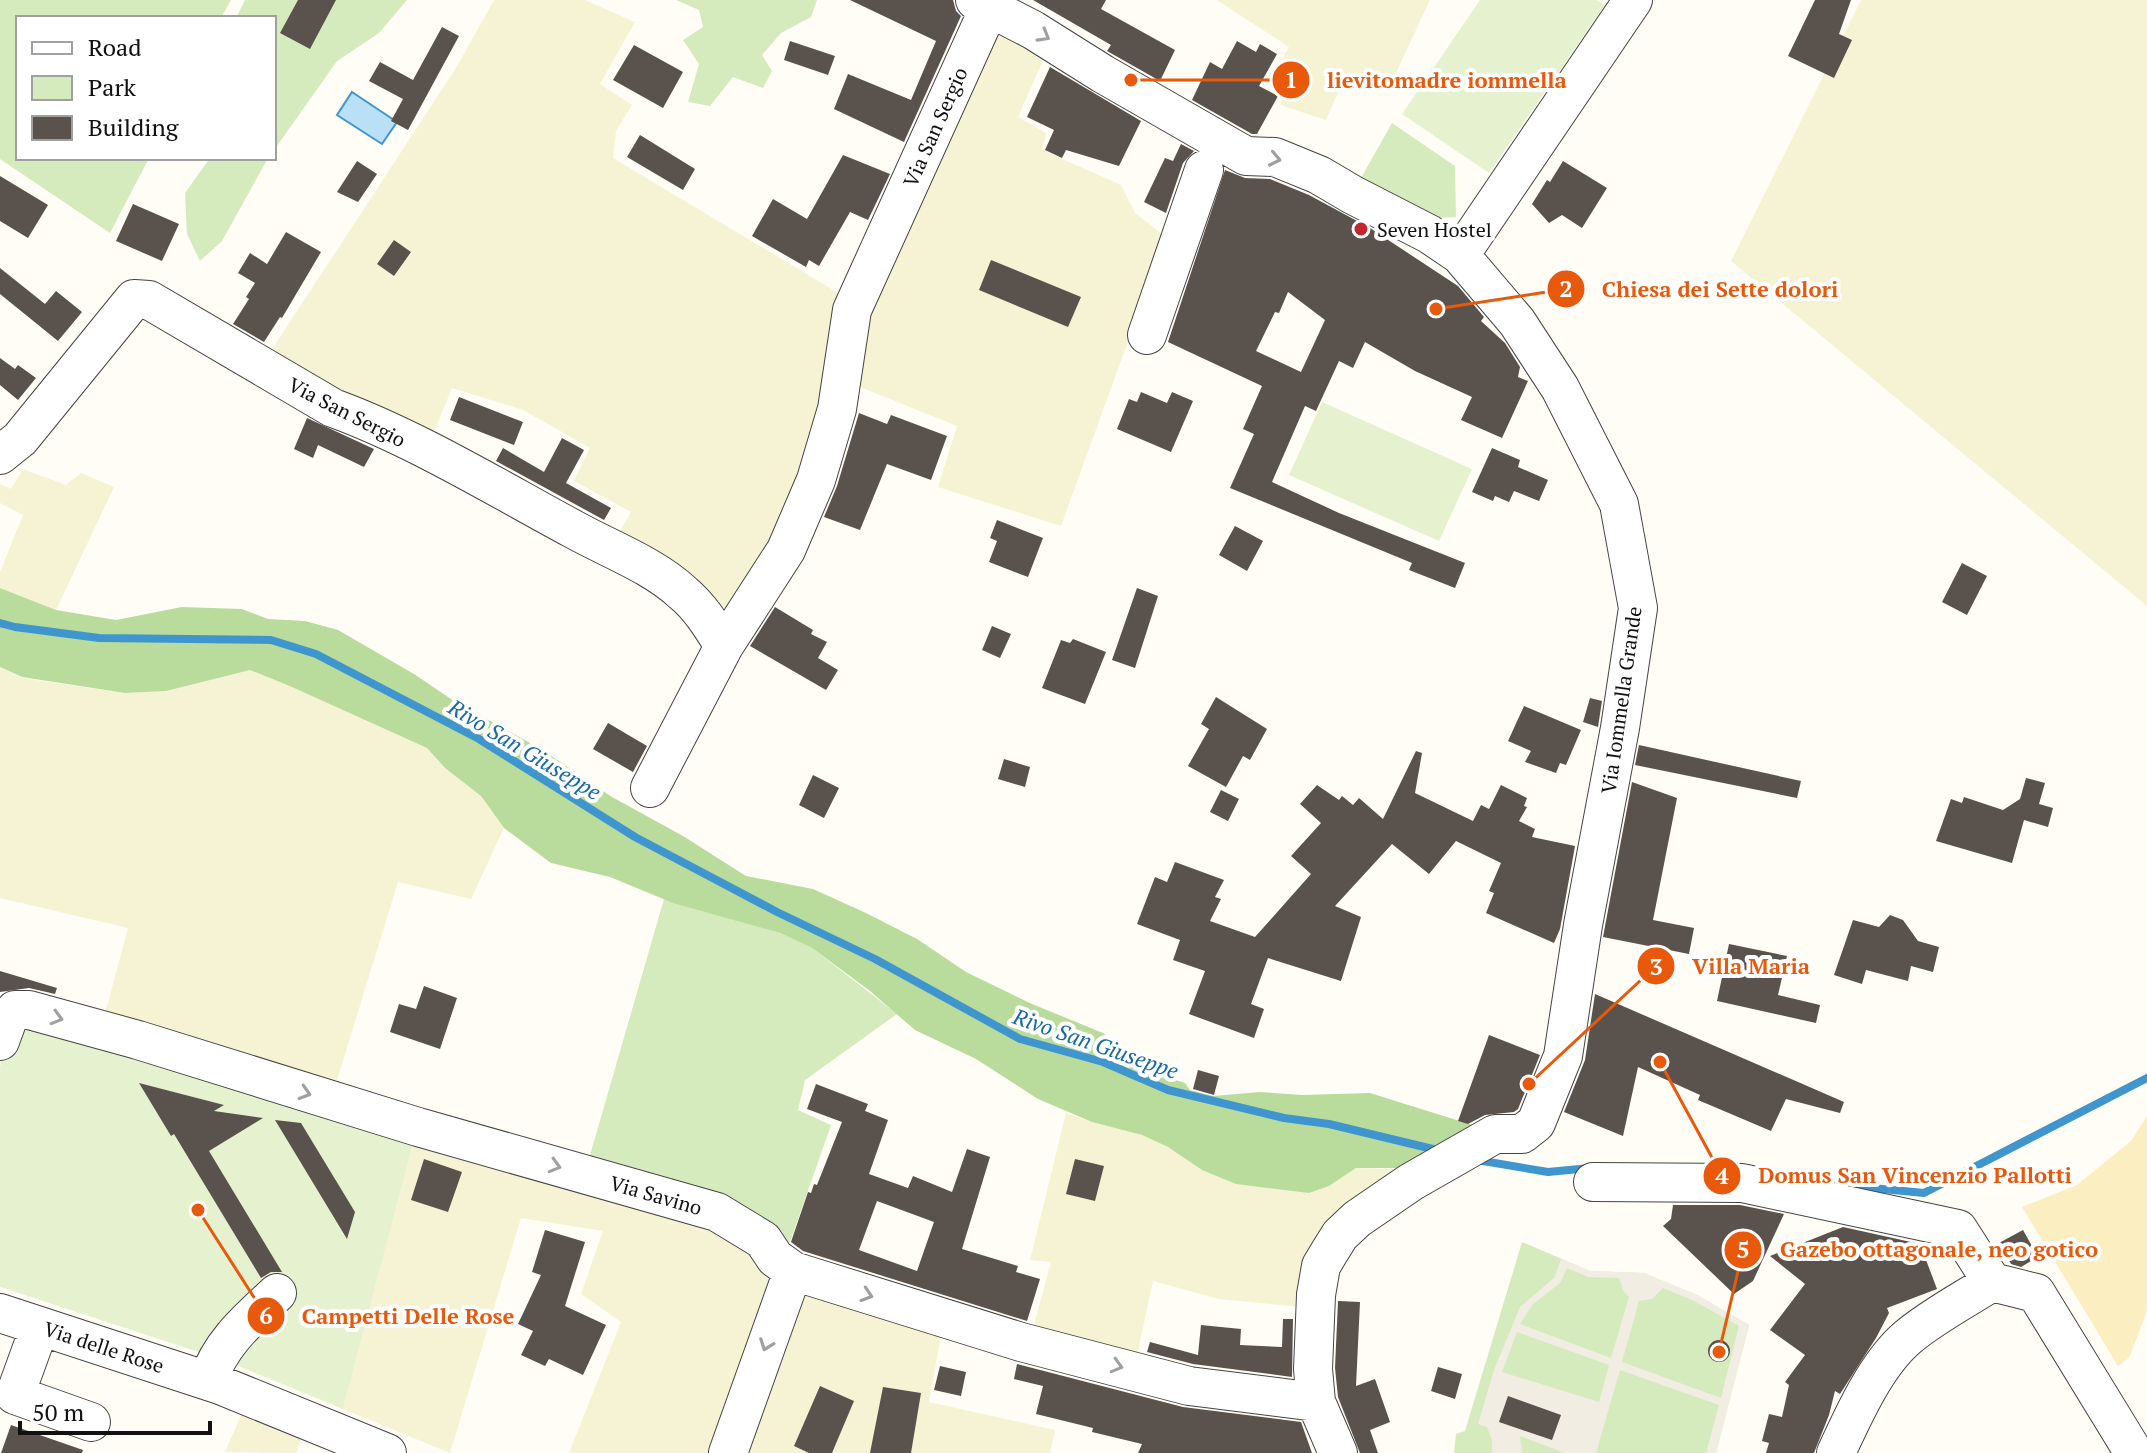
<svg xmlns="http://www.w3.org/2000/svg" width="2147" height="1453" viewBox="0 0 2147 1453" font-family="'PT Serif',serif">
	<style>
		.farmland { fill: #f6f3d4 }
		.green { fill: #d5ebbd }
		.forest { fill: #b9dc9c }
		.sand { fill: #fbeec1 }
		.pitch { fill: #e6f2cf }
		.plaza { fill: #f1ede2; fill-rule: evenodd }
		.water { fill: #b9e0f7; stroke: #3f96cf; stroke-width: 2 }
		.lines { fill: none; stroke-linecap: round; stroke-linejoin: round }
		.stream { stroke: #3f96cf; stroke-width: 8 }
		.building { fill: #5a524d; fill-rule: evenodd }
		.minor-casing { stroke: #444; stroke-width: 40 }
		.minor { stroke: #fff; stroke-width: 38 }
		.oneway { stroke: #a0a0a0 }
		.poi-dot { fill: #c4262e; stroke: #fff; stroke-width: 3 }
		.labels { text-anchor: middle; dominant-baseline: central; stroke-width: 8; stroke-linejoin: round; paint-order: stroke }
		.street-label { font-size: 20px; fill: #111; stroke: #fff }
		.poi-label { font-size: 20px; fill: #111; stroke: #fff; text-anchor: start }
		.water-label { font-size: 22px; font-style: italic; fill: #1768a6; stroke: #fff }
		.leader { fill: none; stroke: #e8590c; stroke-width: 3 }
		.callout-dot { fill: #e8590c; stroke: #fff; stroke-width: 3 }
		.mark-label { font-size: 24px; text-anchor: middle; font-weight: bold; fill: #fff }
		.callout-label { font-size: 22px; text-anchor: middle; font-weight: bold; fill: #e8590c; stroke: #fff; stroke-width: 8; stroke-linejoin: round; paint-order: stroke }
	</style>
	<rect width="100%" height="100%" fill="#fffdf5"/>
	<path class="farmland" d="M 494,0 L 585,0 L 635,22 L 600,84 L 632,105 L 616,131 L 613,158 L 850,300 L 832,408 L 724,637 L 612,545 L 631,512 L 574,481 L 590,448 L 523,410 L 452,388 L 428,447 L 263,363 L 456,68 Z
		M 1217,0 L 1430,0 L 1388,90 L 1346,74 L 1326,120 L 1280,105 L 1285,93 L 1269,83 L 1289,47 Z
		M 1861,0 L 2147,0 L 2147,606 L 1731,261 Z
		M 988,22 L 1045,56 L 1018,117 L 1046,133 L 1042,150 L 1121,185 L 1135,213 L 1166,237 L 1061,526 L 938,487 L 957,426 L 850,383 L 857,312 Z
		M 23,469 L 66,485 L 81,473 L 114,487 L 56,610 L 0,588 L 0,572 L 23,515 L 0,503 L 0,484 L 11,489 Z
		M 0,667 L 22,678 L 125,693 L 166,691 L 250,670 L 293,687 L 427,748 L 445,768 L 481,796 L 504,828 L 471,899 L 398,882 L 333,1093 L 236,1051 L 227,1057 L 103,1021 L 128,928 L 0,898 Z
		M 1066,1113 L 1092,1122 L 1142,1135 L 1168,1147 L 1202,1170 L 1329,1186 L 1356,1168 L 1402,1169 L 1302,1307 L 1219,1299 L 1153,1281 L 1135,1365 L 1030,1340 L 1051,1262 L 1030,1260 Z
		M 416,1133 L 714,1218 L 779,1272 L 718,1453 L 569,1453 L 621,1322 L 581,1294 L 603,1231 L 521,1218 L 450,1453 L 343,1409 Z
		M 800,1287 L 943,1325 L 929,1402 L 1055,1430 L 1050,1453 L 738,1453 Z
		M 242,1413 L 302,1437 L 296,1453 L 225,1452 Z"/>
	<path class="green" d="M 0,0 L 231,0 L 221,18 L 18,18 L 18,158 L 149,158 L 110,233 L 0,159 Z
		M 245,0 L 407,0 L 379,33 L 337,61 L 274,150 L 274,18 L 236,18 Z
		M 676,0 L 817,0 L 811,17 L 781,33 L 762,55 L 772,71 L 763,88 L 733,77 L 710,106 L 688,102 L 699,64 L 683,40 L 703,27 L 699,10 Z
		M 1392,123 L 1455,166 L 1456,217 L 1436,218 L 1357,185 Z
		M 210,158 L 268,158 L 222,241 L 200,261 L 187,234 L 185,193 Z
		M 664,899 L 780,933 L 812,948 L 897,1014 L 805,1080 L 798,1110 L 831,1125 L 790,1242 L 586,1169 Z
		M 1522,1242 L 1590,1271 L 1644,1273 L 1697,1295 L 1749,1325 L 1716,1453 L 1454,1453 L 1456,1434 L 1465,1431 Z"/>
	<path class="forest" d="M 0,588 L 56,610 L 116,620 L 182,607 L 242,609 L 268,619 L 305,621 L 338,630 L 414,674 L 451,699 L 541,749 L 612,797 L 683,836 L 746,876 L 813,889 L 866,913 L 917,939 L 966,972 L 1032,1004 L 1103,1033 L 1154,1073 L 1185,1083 L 1190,1090 L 1213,1096 L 1260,1092 L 1302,1095 L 1370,1093 L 1482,1128 L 1413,1168 L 1356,1168 L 1329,1186 L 1309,1193 L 1236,1184 L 1202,1170 L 1168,1147 L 1142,1135 L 1092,1122 L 1038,1099 L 976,1059 L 915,1030 L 870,991 L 812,948 L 780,933 L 673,903 L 610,877 L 551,863 L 504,828 L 481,796 L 445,768 L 427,748 L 292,687 L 250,670 L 166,691 L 125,693 L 22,677 L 0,667 Z"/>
	<path class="sand" d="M 2147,1116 L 2147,1311 L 2129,1358 L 2118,1366 L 2022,1207 L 2077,1185 L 2131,1141 Z"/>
	<path class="pitch" d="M 1480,0 L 1597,0 L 1605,5 L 1489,173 L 1402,114 Z
		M 1322,402 L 1472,469 L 1439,541 L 1289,475 Z
		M 20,1022 L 416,1133 L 343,1409 L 226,1361 L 0,1287 L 0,1066 L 11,1036 Z"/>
	<path class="plaza" d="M 1561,1259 L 1590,1271 L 1644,1273 L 1697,1295 L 1749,1325 L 1716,1453 L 1706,1453 L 1719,1405 L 1620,1370 L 1596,1453 L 1565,1453 L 1520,1436 L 1522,1453 L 1492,1453 L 1492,1440 L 1487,1427 L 1478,1424 L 1494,1370 L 1520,1307 L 1554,1278 ZM 1567,1268 L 1588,1277 L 1619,1278 L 1624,1292 L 1629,1297 L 1611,1358 L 1520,1324 L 1533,1304 L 1560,1283 ZM 1663,1288 L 1694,1301 L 1739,1326 L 1721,1398 L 1622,1362 L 1639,1301 L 1652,1299 ZM 1517,1332 L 1609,1365 L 1599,1402 L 1502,1372 ZM 1508,1397 L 1561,1415 L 1552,1439 L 1499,1422 Z"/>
	<path class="water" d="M 352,92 L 397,122 L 382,144 L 337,115 Z"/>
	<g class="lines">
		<path class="stream" d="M 0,623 L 15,627 L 99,638 L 271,640 L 316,654 L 479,739 L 635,837 L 777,912 L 875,959 L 1020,1039 L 1103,1062 L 1168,1090 L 1284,1118 L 1329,1124 L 1441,1151
			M 1477,1160 L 1548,1172 L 1590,1168
			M 1831,1184 L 1924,1193 L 2147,1078"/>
	</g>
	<path class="building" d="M 298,0 L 336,0 L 310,49 L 280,33 Z
		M 850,0 L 953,0 L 956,11 L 961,16 L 904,142 L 834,109 L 848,74 L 911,100 L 936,41 Z
		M 1033,0 L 1106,0 L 1101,9 L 1175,50 L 1160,81 L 1107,51 L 1111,45 Z
		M 1815,0 L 1851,0 L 1839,34 L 1852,40 L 1834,78 L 1788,56 Z
		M 442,27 L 459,36 L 408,130 L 391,121 L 403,99 L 369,81 L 380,62 L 413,80 Z
		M 790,41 L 835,56 L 828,75 L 784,60 Z
		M 1237,41 L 1256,52 L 1260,44 L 1277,54 L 1259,86 L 1278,96 L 1257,134 L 1252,134 L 1192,100 L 1210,62 L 1222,69 Z
		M 634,45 L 683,72 L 663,108 L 613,80 Z
		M 1050,67 L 1141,121 L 1119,166 L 1066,150 L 1062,158 L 1045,150 L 1054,130 L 1027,117 Z
		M 640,135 L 695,169 L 683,190 L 627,157 Z
		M 1181,144 L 1194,151 L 1183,163 L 1166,213 L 1144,202 L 1165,158 L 1173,161 Z
		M 843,155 L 890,174 L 868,220 L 850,212 L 819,266 L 809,260 L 806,267 L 752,236 L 773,199 L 807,219 Z
		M 357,161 L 377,174 L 358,202 L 337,192 Z
		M 1563,161 L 1607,188 L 1582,228 L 1562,215 L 1549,223 L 1532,204 L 1547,180 L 1550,182 Z
		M 1225,170 L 1245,178 L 1270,179 L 1309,195 L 1370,228 L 1458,286 L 1484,317 L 1481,321 L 1505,343 L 1520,367 L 1518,377 L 1528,381 L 1502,438 L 1461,420 L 1472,397 L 1415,371 L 1365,342 L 1353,368 L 1339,361 L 1316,411 L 1305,406 L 1272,482 L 1339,513 L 1465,563 L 1455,588 L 1409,570 L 1412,563 L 1230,488 L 1254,434 L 1243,429 L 1262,386 L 1168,342 ZM 1288,292 L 1325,320 L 1301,372 L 1256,351 L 1275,312 L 1279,313 Z
		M 0,176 L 48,205 L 28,238 L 0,221 Z
		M 133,204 L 179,224 L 162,261 L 116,241 Z
		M 286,232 L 321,252 L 282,318 L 280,317 L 264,342 L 233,324 L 249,299 L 246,297 L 255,283 L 238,273 L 250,253 L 267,264 Z
		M 394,240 L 411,252 L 394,276 L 377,264 Z
		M 991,260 L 1081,297 L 1068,327 L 979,290 Z
		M 0,268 L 45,304 L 56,291 L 82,312 L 58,341 L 0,294 Z
		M 0,358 L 15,369 L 18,365 L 36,378 L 18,400 L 0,385 Z
		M 1141,392 L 1167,403 L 1172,392 L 1193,401 L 1171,452 L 1117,429 L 1129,399 L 1137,402 Z
		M 459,397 L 523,422 L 514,445 L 450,420 Z
		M 859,413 L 887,424 L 891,415 L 947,436 L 931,480 L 887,464 L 860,530 L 824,517 L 837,486 Z
		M 307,418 L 374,449 L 364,467 L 318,445 L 313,458 L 294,449 Z
		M 562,438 L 584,450 L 566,483 L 611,508 L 604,520 L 496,461 L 503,448 L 544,472 Z
		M 1492,448 L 1520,460 L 1518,467 L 1548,480 L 1539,501 L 1514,491 L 1509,502 L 1495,496 L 1493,501 L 1472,492 Z
		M 997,520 L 1043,538 L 1028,577 L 989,562 L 997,541 L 990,538 Z
		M 1235,526 L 1263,541 L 1247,571 L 1219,555 Z
		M 1962,563 L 1987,576 L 1967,615 L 1942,602 Z
		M 1137,588 L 1158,596 L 1135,668 L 1112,660 Z
		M 775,607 L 813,630 L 811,634 L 827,642 L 818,658 L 838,670 L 826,690 L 750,646 Z
		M 992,626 L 1011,634 L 1000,658 L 982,650 Z
		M 1073,639 L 1106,652 L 1085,704 L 1042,688 L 1061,640 L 1070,643 Z
		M 1216,697 L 1267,729 L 1250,760 L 1243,756 L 1226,787 L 1188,766 L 1209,729 L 1201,724 Z
		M 1590,698 L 1602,701 L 1598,727 L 1583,722 Z
		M 1524,706 L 1581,730 L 1566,765 L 1560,763 L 1556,773 L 1525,762 L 1531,751 L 1508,741 Z
		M 608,723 L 647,746 L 633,772 L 593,749 Z
		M 1639,745 L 1801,781 L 1797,798 L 1635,765 Z
		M 1416,751 L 1422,753 L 1415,793 L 1473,821 L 1481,805 L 1489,809 L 1501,785 L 1527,798 L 1524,806 L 1527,807 L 1519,821 L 1535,829 L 1532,837 L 1575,846 L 1560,929 L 1554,943 L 1486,913 L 1494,893 L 1489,891 L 1501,863 L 1456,841 L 1429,874 L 1392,844 L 1335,906 L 1361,917 L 1341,981 L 1268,958 L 1251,1004 L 1264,1009 L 1254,1038 L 1189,1014 L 1205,971 L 1173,960 L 1180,940 L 1137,924 L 1155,877 L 1167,882 L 1175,862 L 1224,880 L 1215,897 L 1221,899 L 1210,921 L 1255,937 L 1311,874 L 1291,856 L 1321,823 L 1300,804 L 1317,785 L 1339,800 L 1342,796 L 1353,805 L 1359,798 L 1383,819 Z
		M 1004,759 L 1030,767 L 1025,787 L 998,779 Z
		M 813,775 L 839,788 L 824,818 L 799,805 Z
		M 2026,778 L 2045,783 L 2039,804 L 2053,808 L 2048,827 L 2024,820 L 2012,863 L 1936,841 L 1951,799 L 1962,803 L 1964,797 L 2003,810 L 2020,799 Z
		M 1632,782 L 1677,798 L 1653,920 L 1694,928 L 1689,954 L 1603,937 Z
		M 1221,790 L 1239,799 L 1228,821 L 1210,812 Z
		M 1890,915 L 1903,920 L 1918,941 L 1939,947 L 1933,972 L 1911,966 L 1908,981 L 1866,970 L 1862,984 L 1834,975 L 1853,920 L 1879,927 Z
		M 1729,944 L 1787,956 L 1778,995 L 1820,1005 L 1816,1023 L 1717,1001 Z
		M 0,971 L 57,988 L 55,994 L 29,988 L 0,992 Z
		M 424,986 L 457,998 L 440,1049 L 390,1032 L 399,1004 L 416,1009 Z
		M 1595,994 L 1844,1102 L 1840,1113 L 1786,1099 L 1771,1131 L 1698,1100 L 1700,1095 L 1638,1067 L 1623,1136 L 1564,1112 L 1585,1060 Z
		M 1489,1035 L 1540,1055 L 1518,1109 L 1514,1112 L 1485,1115 L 1468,1124 L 1458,1121 Z
		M 1198,1070 L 1219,1076 L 1214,1095 L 1193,1089 Z
		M 139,1083 L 224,1105 L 214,1111 L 263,1118 L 209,1151 L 282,1272 L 271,1272 L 261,1278 L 174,1134 L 171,1136 Z
		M 816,1084 L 868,1104 L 865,1111 L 888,1120 L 869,1174 L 908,1188 L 913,1176 L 952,1192 L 967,1149 L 990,1157 L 962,1249 L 1018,1266 L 1016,1272 L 1040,1279 L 1027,1321 L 803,1251 L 791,1242 L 808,1192 L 811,1193 L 814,1184 L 817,1185 L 842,1122 L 807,1109 ZM 877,1201 L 934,1222 L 917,1271 L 859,1250 Z
		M 275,1120 L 301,1123 L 355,1212 L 347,1239 Z
		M 424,1159 L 462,1172 L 448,1212 L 411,1200 Z
		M 1075,1159 L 1104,1166 L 1095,1201 L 1066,1194 Z
		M 1673,1205 L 1740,1205 L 1784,1214 L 1753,1281 L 1734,1294 L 1663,1226 L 1671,1219 Z
		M 1843,1227 L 1920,1244 L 1937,1289 L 1887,1308 L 1889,1313 L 1876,1338 L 1840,1394 L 1835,1391 L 1829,1415 L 1814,1453 L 1766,1453 L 1769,1443 L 1762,1441 L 1769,1414 L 1782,1417 L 1789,1385 L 1785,1382 L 1805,1355 L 1770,1330 L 1805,1284 L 1770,1256 Z
		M 545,1230 L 585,1242 L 565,1306 L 606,1325 L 583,1375 L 549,1359 L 545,1366 L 521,1355 L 533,1331 L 518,1324 L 541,1275 L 532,1272 Z
		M 2023,1230 L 2038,1257 L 2021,1267 L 2011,1264 L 1999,1243 Z
		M 1338,1301 L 1360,1302 L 1356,1386 L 1375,1379 L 1390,1422 L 1370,1430 L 1378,1453 L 1360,1453 L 1338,1397 L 1335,1368 Z
		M 1283,1319 L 1293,1319 L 1292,1377 L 1193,1364 L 1147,1352 L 1150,1342 L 1198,1355 L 1201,1325 L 1241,1329 L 1240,1345 L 1282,1347 Z
		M1708 1351a11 11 0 1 1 22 0a11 11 0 1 1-22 0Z
		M 1017,1364 L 1183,1407 L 1301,1422 L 1312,1453 L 1138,1453 L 1142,1444 L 1092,1432 L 1093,1428 L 1036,1414 L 1043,1386 L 1014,1379 Z
		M 940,1366 L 966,1372 L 961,1396 L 934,1390 Z
		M 1438,1367 L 1462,1374 L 1455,1399 L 1431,1391 Z
		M 820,1386 L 854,1401 L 832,1453 L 809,1453 L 794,1446 Z
		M 883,1387 L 921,1393 L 911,1453 L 870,1453 Z
		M 1508,1396 L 1561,1415 L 1552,1440 L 1499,1422 Z
		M 11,1425 L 83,1450 L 82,1453 L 1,1453 Z"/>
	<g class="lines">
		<defs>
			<path id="minor" d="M 975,0 L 1033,30 L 1103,74 L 1246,156 L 1275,157 L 1319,175 L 1353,195 L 1429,234 L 1460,255 L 1517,322 L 1560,388 L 1619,504 L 1638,608 L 1620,728 L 1583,925 L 1563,1056 L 1536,1123 L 1522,1134 L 1495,1134 L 1411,1182 L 1357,1219 L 1340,1235 L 1330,1251 L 1321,1266 L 1316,1295 L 1313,1369 L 1316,1402 L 1338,1453
				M 1460,255 L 1633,0
				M 1147,335 L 1204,170
				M 0,455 L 20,439 L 134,299 L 149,300 L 333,408 C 413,437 497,488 573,529 C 609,549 653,565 683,593 C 701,608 712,627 724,646 L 786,550 L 816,480 L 837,409 L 852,310 L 990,6
				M 650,788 L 724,646
				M 0,1041 L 8,1019 L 15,1010 L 29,1010 L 138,1040 L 418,1127 L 717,1212 L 763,1240 L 775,1258 L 793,1271 L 1021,1342 L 1189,1386 L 1316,1402
				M 1593,1182 L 1742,1183 L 1958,1229 L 1992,1282
				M 1992,1282 L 2036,1293 L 2134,1453
				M 0,1313 L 220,1385 L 387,1453
				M 40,1326 L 15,1395 L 91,1422
				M 208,1381 C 220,1343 249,1319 277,1293
				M 728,1453 L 793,1271
				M 1836,1453 C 1853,1416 1876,1364 1908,1337 C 1933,1316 1964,1300 1992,1282"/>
		</defs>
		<use href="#minor" class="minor-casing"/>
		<use href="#minor" class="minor"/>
	</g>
	<defs><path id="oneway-chevron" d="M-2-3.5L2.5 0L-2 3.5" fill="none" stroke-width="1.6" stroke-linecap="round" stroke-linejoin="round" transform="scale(2)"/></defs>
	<g class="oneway">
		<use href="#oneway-chevron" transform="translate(1044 36) rotate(30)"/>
		<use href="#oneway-chevron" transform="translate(1275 159) rotate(12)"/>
		<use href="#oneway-chevron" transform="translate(57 1018) rotate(16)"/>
		<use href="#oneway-chevron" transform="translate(305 1093) rotate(17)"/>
		<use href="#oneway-chevron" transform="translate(555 1166) rotate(16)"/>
		<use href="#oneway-chevron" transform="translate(867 1295) rotate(18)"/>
		<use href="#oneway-chevron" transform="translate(766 1345) rotate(110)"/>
		<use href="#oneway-chevron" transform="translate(1117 1366) rotate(16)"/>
	</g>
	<circle class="poi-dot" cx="1361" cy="229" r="8"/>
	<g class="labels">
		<g class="street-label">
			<text transform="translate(935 127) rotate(-66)">Via San Sergio</text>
			<text transform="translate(347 412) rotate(27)">Via San Sergio</text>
			<text transform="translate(1621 700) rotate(-82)">Via Iommella Grande</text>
			<text transform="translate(656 1195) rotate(16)">Via Savino</text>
			<text transform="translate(104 1347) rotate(18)">Via delle Rose</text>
		</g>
		<g class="poi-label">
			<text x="1377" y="229">Seven Hostel</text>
		</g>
		<g class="water-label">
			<text transform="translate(525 749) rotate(31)">Rivo San Giuseppe</text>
			<text transform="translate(1096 1043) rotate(19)">Rivo San Giuseppe</text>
		</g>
	</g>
	<path class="leader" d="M1131 80L1291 80M1436 309L1566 289M1529 1084L1656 966M1660 1062L1722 1176M1719 1352L1743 1250M198 1210L266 1316"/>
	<g class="callout-dot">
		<circle cx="1131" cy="80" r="8"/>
		<circle cx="1436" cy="309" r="8"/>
		<circle cx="1529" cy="1084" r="8"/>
		<circle cx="1660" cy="1062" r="8"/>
		<circle cx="1719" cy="1352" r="8"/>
		<circle cx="198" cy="1210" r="8"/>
		<circle cx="1291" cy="80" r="20"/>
		<circle cx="1566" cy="289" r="20"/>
		<circle cx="1656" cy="966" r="20"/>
		<circle cx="1722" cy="1176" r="20"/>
		<circle cx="1743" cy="1250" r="20"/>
		<circle cx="266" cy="1316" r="20"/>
	</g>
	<g class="mark-label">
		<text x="1291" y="88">1</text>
		<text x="1566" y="297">2</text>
		<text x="1656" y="975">3</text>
		<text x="1722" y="1184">4</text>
		<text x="1743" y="1258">5</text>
		<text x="266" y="1324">6</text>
	</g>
	<g class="callout-label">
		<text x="1447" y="88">lievitomadre iommella</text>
		<text x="1720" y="297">Chiesa dei Sette dolori</text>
		<text x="1751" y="974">Villa Maria</text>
		<text x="1915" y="1183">Domus San Vincenzio Pallotti</text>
		<text x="1939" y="1257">Gazebo ottagonale, neo gotico</text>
		<text x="408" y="1324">Campetti Delle Rose</text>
	</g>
	<rect x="16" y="16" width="260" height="144" fill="#ffffff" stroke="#a0a0a0" stroke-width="2"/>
	<rect x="32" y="42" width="40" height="12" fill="#ffffff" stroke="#a0a0a0" stroke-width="2"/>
	<text x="88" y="56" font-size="24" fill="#111111">Road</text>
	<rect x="32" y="76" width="40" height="24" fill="#d5ebbd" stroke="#a0a0a0" stroke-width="2"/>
	<text x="88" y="96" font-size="24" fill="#111111">Park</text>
	<rect x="32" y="116" width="40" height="24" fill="#5a524d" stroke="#a0a0a0" stroke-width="2"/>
	<text x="88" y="136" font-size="24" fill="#111111">Building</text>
	<path d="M20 1421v12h190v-12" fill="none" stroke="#111111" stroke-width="4"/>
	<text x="32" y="1421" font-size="24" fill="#111111" stroke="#ffffff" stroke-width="6" paint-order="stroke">50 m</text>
</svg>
